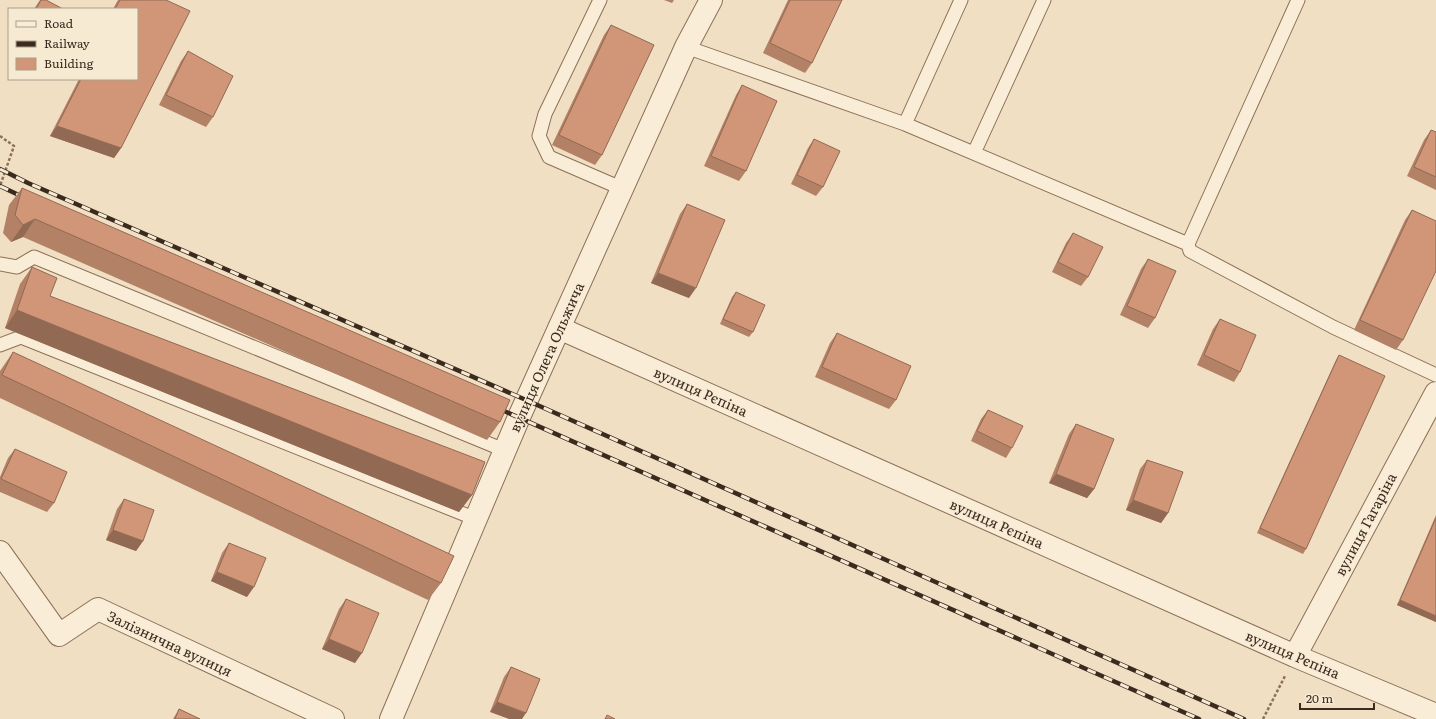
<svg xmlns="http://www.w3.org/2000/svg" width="1436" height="719" viewBox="0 0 1436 719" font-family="Literata,serif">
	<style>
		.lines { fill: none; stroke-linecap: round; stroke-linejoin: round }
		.lane-casing { stroke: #8c7059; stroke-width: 15 }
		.street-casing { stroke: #8c7059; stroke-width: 24 }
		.path { stroke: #8c7059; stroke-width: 2.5; stroke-dasharray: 3 2; stroke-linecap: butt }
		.lane { stroke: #faedd7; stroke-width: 13 }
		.street { stroke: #faedd7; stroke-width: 22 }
		.rail-casing { stroke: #3b2a1e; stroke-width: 4.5 }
		.rail { stroke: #f7ead3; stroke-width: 3; stroke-dasharray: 9; stroke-linecap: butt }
		.wall { fill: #b38166 }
		.shaded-wall { fill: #926953 }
		.building { fill: #d09677; stroke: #926953 }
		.labels { text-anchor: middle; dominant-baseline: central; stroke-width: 3; stroke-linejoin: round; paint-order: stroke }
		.street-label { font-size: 14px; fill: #3b2a1e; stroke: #f7ead3 }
	</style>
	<rect width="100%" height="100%" fill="#f0dfc3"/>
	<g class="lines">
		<defs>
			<path id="lane" d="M 600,0 L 545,114 L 539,136 L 549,157 L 623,189
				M 686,47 L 905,124 L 1188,244 L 1190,251 L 1333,327 L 1436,375
				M 905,124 L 961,0
				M 974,153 L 1044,0
				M 1188,244 L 1298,0
				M 0,264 L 17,267 L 34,257 L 504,450
				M 0,345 L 21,337 L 476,519"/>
			<path id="street" d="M 559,328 L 1295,656 L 1436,715
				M 0,552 L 59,635 L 98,609 L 333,719
				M 1295,656 L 1436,393
				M 391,719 L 519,417 L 686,47 L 711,0"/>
		</defs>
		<use href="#lane" class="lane-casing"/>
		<use href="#street" class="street-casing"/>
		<path class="path" d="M 0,136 L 14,146 L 0,186
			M 1263,719 L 1285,676"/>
		<use href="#lane" class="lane"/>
		<use href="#street" class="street"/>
		<defs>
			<path id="rail" d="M 0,169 L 28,183 L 526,400 L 1244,719
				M 0,186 L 27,199
				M 495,407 L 1199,719"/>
		</defs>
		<use href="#rail" class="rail-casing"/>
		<use href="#rail" class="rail"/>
	</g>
	<path class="wall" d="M 40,0 L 46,0 L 63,9 L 34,9 Z
		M 118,0 L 166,0 L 121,148 L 114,158 L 50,136 L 79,79 L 137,79 L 137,9 L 113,9 Z
		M 664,0 L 674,0 L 672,3 Z
		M 788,0 L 842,0 L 812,63 L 805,73 L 763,53 Z
		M 611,25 L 602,155 L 595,165 L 552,145 L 604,35 Z
		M 188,51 L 213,117 L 206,127 L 159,105 L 181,61 Z
		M 742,85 L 746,171 L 739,181 L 704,166 L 736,95 Z
		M 1431,130 L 1436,132 L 1436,190 L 1407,176 L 1424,140 Z
		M 814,139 L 823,187 L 816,196 L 791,184 L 808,148 Z
		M 22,188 L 500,422 L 487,440 L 23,237 L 11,242 L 3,233 L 9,205 Z
		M 687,204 L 689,298 L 651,283 L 680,214 Z
		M 1412,210 L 1403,340 L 1396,350 L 1354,330 L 1405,220 Z
		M 1073,233 L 1088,277 L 1081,286 L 1052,272 L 1066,243 Z
		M 1148,259 L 1155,318 L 1148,328 L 1120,315 L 1141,269 Z
		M 32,267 L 50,296 L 472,495 L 459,512 L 5,328 L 20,284 Z
		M 736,292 L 753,332 L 749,337 L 720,324 L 732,297 Z
		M 1220,319 L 1240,372 L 1234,382 L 1197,365 L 1213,329 Z
		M 837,333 L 896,400 L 889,409 L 815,377 L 830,343 Z
		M 13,352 L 441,583 L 428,600 L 0,398 L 0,371 Z
		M 1339,355 L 1306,549 L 1303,554 L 1257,533 L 1336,360 Z
		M 988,410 L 1012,448 L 1006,458 L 971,441 L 981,419 Z
		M 1076,424 L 1094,489 L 1087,498 L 1049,483 L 1069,434 Z
		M 15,449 L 54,503 L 47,512 L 0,492 L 0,477 L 8,458 Z
		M 1147,460 L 1168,513 L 1161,523 L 1126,510 L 1140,469 Z
		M 124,499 L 143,541 L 136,551 L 106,540 L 117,509 Z
		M 1436,515 L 1436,622 L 1397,605 Z
		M 229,543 L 247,597 L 211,581 L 222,553 Z
		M 346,599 L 355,663 L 322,649 L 339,609 Z
		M 511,667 L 540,679 L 490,712 L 504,677 Z
		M 179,709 L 200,719 L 173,719 Z"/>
	<path class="shaded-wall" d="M 57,126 L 121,148 L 114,158 L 50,136 Z
		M 35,219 L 23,237 L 11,242 L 23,225 Z
		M 658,273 L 696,288 L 689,298 L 651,283 Z
		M 17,310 L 472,495 L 459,512 L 5,328 Z
		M 1056,474 L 1094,489 L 1087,498 L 1049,483 Z
		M 1133,500 L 1168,513 L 1161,523 L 1126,510 Z
		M 113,530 L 143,541 L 136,551 L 106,540 Z
		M 217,572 L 254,587 L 247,597 L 211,581 Z
		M 1400,600 L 1436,616 L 1436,622 L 1397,605 Z
		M 329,639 L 362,653 L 355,663 L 322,649 Z
		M 497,702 L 526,713 L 522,719 L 509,719 L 490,712 Z"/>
	<path class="building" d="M 41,0 L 46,0 L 63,9 L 36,9 Z
		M 120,0 L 166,0 L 190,11 L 121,148 L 57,126 L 81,79 L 137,79 L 137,9 L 115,9 Z
		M 790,0 L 842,0 L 812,63 L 770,43 Z
		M 611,25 L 654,45 L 602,155 L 559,135 Z
		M 188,51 L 233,76 L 213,117 L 166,95 Z
		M 742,85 L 777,101 L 746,171 L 711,156 Z
		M 1431,130 L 1436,132 L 1436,177 L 1414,167 Z
		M 814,139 L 840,151 L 823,187 L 797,175 Z
		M 22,188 L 510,400 L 500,422 L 35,219 L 23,225 L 15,215 Z
		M 687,204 L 725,220 L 696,288 L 658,273 Z
		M 1412,210 L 1436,221 L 1436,271 L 1403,340 L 1360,320 Z
		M 1073,233 L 1103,247 L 1088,277 L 1058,262 Z
		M 1148,259 L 1176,271 L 1155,318 L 1127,306 Z
		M 32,267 L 57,278 L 50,296 L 485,462 L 472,495 L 17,310 Z
		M 736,292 L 765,305 L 753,332 L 723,319 Z
		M 1220,319 L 1256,335 L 1240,372 L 1204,355 Z
		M 837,333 L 911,366 L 896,400 L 822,367 Z
		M 13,352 L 454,556 L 441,583 L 2,375 Z
		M 1339,355 L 1385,376 L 1306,549 L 1260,528 Z
		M 988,410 L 1023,426 L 1012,448 L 977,431 Z
		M 1076,424 L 1114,439 L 1094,489 L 1056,474 Z
		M 15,449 L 67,472 L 54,503 L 1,479 Z
		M 1147,460 L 1183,472 L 1168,513 L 1133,500 Z
		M 124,499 L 154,510 L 143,541 L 113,530 Z
		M 1436,518 L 1436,616 L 1400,600 Z
		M 229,543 L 266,558 L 254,587 L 217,572 Z
		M 346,599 L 379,613 L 362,653 L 329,639 Z
		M 511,667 L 540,679 L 526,713 L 497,702 Z
		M 179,709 L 200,719 L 175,719 Z
		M 607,715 L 615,719 L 605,719 Z"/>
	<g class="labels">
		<g class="street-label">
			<text transform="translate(546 357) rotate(-66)">вулиця Олега Ольжича</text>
			<text transform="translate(701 391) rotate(24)">вулиця Рєпіна</text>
			<text transform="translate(997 523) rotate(24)">вулиця Рєпіна</text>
			<text transform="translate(1365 524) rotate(-62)">вулиця Гагаріна</text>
			<text transform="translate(170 643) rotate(25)">Залізнична вулиця</text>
			<text transform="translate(1293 654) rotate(23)">вулиця Рєпіна</text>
		</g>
	</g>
	<rect x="8" y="8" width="130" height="72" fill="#f7ead3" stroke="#ac9d8b"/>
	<rect x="16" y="21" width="20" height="6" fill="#faedd7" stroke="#ac9d8b"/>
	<text x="44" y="28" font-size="12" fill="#3b2a1e">Road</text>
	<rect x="16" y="41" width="20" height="6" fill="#3b2a1e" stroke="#ac9d8b"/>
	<text x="44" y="48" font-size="12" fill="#3b2a1e">Railway</text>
	<rect x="16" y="58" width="20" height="12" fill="#d09677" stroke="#ac9d8b"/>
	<text x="44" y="68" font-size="12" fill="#3b2a1e">Building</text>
	<path d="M1300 703v6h74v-6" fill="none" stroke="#3b2a1e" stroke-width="2"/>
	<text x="1306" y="703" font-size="12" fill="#3b2a1e" stroke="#f7ead3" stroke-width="3" paint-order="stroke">20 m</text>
</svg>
